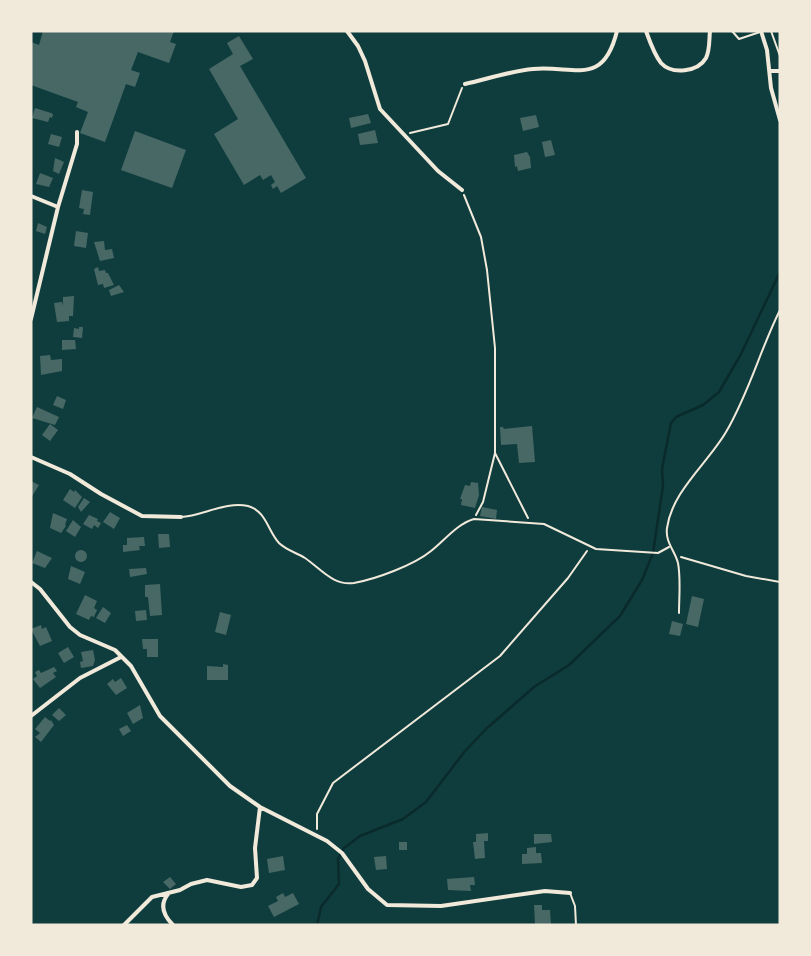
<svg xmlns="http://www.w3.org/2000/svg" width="811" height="956" viewBox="0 0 811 956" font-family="Rubik,sans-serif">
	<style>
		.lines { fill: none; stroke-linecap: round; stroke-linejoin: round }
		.stream { stroke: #0a2a2b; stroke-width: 2.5 }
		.building { fill: #486865 }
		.path { stroke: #f1e9da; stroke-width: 2 }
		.service { stroke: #f1e9da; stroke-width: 2 }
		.minor { stroke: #f1e9da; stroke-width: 4 }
	</style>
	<rect width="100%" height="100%" fill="#0f3d3e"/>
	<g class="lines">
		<path class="stream" d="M 317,925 L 321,907 L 339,884 L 338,859 L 344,848 L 360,836 L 403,819 L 426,802 L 465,751 L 486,729 L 534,687 L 569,665 L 620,616 L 642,580 L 653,553 L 663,486 L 662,469 L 671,423 L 676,417 L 703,405 L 719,392 L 741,354 L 780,272"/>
	</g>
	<path class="building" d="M 43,31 L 174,31 L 170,42 L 176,44 L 169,63 L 138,52 L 131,70 L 140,73 L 135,87 L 126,84 L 105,142 L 80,133 L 88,112 L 76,107 L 78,102 L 31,85 L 31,42 L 39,45 Z
		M 239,36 L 253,59 L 240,66 L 306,178 L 281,193 L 277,186 L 273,189 L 271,185 L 275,182 L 271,175 L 263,180 L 260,175 L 244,185 L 214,134 L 238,119 L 209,69 L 233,54 L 227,43 Z
		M 35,108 L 51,113 L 53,114 L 52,118 L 50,117 L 48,122 L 32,118 Z
		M 368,114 L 371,123 L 351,128 L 349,118 Z
		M 536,115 L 539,127 L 523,131 L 520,118 Z
		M 375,130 L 378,143 L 360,145 L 358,134 Z
		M 135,131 L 186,150 L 172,188 L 121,170 Z
		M 51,134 L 62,137 L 59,147 L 48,144 Z
		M 551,140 L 555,155 L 545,157 L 542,142 Z
		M 527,152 L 530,157 L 531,168 L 518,171 L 517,166 L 515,167 L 514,155 Z
		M 55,158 L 64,162 L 59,174 L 53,171 Z
		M 40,173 L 53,178 L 49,187 L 36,184 Z
		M 82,190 L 93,192 L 90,215 L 83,214 L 84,209 L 79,208 Z
		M 38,223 L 47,227 L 45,234 L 36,231 Z
		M 76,231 L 88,233 L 86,248 L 74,246 Z
		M 104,241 L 105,250 L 112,249 L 114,258 L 100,261 L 94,242 Z
		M 98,267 L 99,271 L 105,270 L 106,273 L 108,273 L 114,285 L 104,288 L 103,284 L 98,285 L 94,269 Z
		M 119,285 L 124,292 L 111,296 L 109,290 Z
		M 74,296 L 73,316 L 69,316 L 69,321 L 57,322 L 54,303 L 62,302 L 63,306 L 63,297 Z
		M 79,327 L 83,327 L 82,338 L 73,337 L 74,328 L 79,329 Z
		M 62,340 L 75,340 L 76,349 L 62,350 Z
		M 50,355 L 51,360 L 62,359 L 62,371 L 41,375 L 40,356 Z
		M 57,396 L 66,400 L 63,409 L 53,405 Z
		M 37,407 L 59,417 L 55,425 L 32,418 Z
		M 50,424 L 58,430 L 50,441 L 42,435 Z
		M 532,426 L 535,462 L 519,463 L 517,444 L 501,445 L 500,427 L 503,427 L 504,429 Z
		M 31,481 L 39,485 L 31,498 Z
		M 471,482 L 478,483 L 479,495 L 475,508 L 461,505 L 462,499 L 460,499 L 465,485 L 470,486 Z
		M 70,489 L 74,492 L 75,490 L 82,497 L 75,508 L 63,500 Z
		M 84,498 L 90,502 L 81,512 L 78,507 Z
		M 482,507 L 497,510 L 496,519 L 480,516 Z
		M 110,512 L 120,518 L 114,529 L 103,522 Z
		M 53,513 L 67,519 L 65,525 L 66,526 L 61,533 L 50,528 Z
		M 89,515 L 98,519 L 97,521 L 101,523 L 98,528 L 94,525 L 92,529 L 83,524 Z
		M 73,520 L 81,527 L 75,537 L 66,531 Z
		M 158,534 L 169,534 L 170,547 L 159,548 Z
		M 144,537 L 145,546 L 139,546 L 140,550 L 123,552 L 123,545 L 127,545 L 127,538 Z
		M75 556a6 6 0 1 1 12 0a6 6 0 1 1-12 0Z
		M 37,551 L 52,558 L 45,568 L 32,563 Z
		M 71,566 L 85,572 L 80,584 L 68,579 Z
		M 146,568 L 147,574 L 130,577 L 129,569 Z
		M 160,584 L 162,615 L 150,616 L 148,597 L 145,597 L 145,585 Z
		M 85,595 L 97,601 L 94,608 L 97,610 L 94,617 L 91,616 L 89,620 L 76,614 Z
		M 692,596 L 704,599 L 698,627 L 686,624 Z
		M 103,607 L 111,613 L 105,623 L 96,618 Z
		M 146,610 L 147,620 L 136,621 L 135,611 Z
		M 220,612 L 231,615 L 226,635 L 215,632 Z
		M 672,621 L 683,624 L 680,636 L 669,634 Z
		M 41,625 L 42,629 L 46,627 L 52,641 L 40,646 L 31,629 Z
		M 142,639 L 158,639 L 158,657 L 147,657 L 147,649 L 143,649 Z
		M 68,647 L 74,657 L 64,663 L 58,653 Z
		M 93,650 L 95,660 L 93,666 L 81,668 L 80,662 L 83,661 L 81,652 Z
		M 223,664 L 228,665 L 228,680 L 207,680 L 207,666 L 223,667 Z
		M 54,667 L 57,671 L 53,673 L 56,677 L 40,688 L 33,679 L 37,676 L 35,672 L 39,670 L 41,673 Z
		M 121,678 L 127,688 L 116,695 L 107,684 L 113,679 L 115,682 Z
		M 140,705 L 143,718 L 133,724 L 127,713 Z
		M 59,708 L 66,715 L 59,721 L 52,715 Z
		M 45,717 L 50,721 L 51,720 L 54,725 L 41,742 L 35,737 L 40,733 L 35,729 Z
		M 127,725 L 131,731 L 123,736 L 119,729 Z
		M 488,833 L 488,841 L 484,841 L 485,858 L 475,859 L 473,842 L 476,842 L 476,834 Z
		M 534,834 L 551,834 L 552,842 L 534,844 Z
		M 399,842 L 407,842 L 407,850 L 399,850 Z
		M 536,847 L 536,853 L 541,853 L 542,863 L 522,864 L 522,854 L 527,854 L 527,848 Z
		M 283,856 L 285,870 L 269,873 L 267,859 Z
		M 386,856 L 387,869 L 376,870 L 374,857 Z
		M 170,877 L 176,884 L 170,889 L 163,882 Z
		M 474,877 L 475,885 L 470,885 L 471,891 L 448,890 L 447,879 Z
		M 283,893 L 285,897 L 293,893 L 299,904 L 274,917 L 268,906 L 278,901 L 276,897 Z
		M 534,905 L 542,905 L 542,910 L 550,910 L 551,925 L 535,925 Z"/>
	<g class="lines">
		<path class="path" d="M 410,133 L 448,124 L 462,88
			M 464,195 L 481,237 L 487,270 L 495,348 L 495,453 L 528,518
			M 476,515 L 483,502 L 495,453
			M 681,557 L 746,576 L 780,582
			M 317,829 L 317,814 L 333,783 L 500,656 L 568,578 L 587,551"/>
		<path class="service" d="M 732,31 L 739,39 L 760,32
			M 771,31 L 780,56
			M 181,517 C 202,516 226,501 248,506 C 266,511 268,531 279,543 C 286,550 297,553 305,558 C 321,569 333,586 354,583 C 376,579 414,565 431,551 C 445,540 457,524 474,519 L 544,524 L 596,549 L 658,553 L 669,547
			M 679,613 C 679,597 681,579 678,563 C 675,551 665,542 667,528 C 672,491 708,463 726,432 C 749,393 760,350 780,310
			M 570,893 L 575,906 L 576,925"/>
		<path class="minor" d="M 347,31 L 358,46 L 365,61 L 380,109 L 438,171 L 462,190
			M 646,31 C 650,42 654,54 661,63 C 672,75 698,72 706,58 C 710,50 709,40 710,31
			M 761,31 L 767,50 L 771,88 L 780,120
			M 771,71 L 780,71
			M 465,84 C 487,79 511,71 533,69 C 574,65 603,88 617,31
			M 31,196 L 58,207
			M 31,319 L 58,207 L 77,144 L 77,132
			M 31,457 L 70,474 L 101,494 L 142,516 L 181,517
			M 31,582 L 40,589 L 70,627 L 80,635 L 115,650 L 131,666 L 160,716 L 230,786 L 260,807 L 327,841 L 342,853 L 368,889 L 387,905 L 441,906 L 545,891 L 570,893
			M 31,716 L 80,678 L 121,657
			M 169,893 C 159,904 163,915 173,925
			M 124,925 L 152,897 L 180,890 L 191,884 L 207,880 L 241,887 L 252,885 L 257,878 L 255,848 L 260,807"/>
	</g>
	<rect width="811" height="956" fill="none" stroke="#f1e9da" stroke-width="65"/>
</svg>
